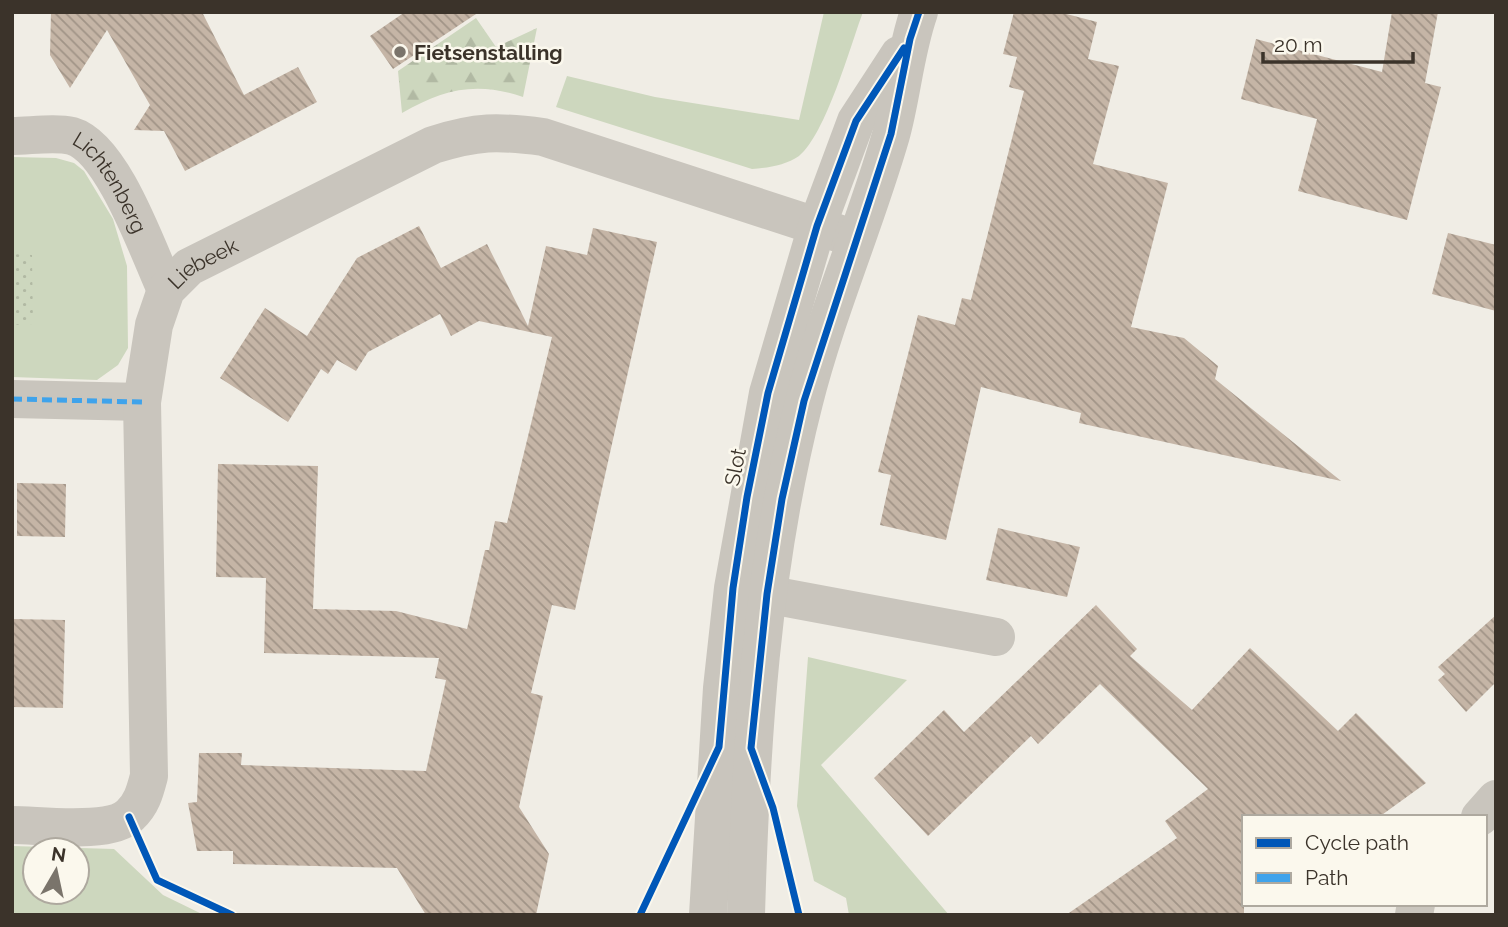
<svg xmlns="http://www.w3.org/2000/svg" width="1508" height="927" viewBox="0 0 1508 927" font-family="Raleway,sans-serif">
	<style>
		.green { fill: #cdd7be; fill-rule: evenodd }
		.forest { fill: url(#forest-firs) }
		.park { fill: url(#park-dots) }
		.building { fill: url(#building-back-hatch) }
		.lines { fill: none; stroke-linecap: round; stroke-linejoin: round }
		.minor { stroke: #c9c5bd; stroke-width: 38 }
		.quiet { stroke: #3fa3eb; stroke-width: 5; stroke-dasharray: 10 5; stroke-linecap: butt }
		.cycleway-casing { stroke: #fbf8ed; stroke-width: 11 }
		.cycleway { stroke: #0057b8; stroke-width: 7 }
		.poi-dot { fill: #7a746b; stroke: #fbf8ed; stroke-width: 2.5 }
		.labels { text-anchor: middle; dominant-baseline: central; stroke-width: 5; stroke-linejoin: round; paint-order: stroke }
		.poi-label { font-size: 21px; font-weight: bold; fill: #3b332a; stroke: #fbf8ed; text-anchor: start }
		.street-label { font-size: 21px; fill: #3b332a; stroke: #fbf8ed }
	</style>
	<defs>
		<pattern id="forest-firs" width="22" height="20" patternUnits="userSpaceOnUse" patternTransform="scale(1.75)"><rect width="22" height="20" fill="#cdd7be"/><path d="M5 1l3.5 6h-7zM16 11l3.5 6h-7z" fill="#b1b9a3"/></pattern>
		<pattern id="park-dots" width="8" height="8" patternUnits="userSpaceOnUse" patternTransform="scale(1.75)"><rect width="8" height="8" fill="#cdd7be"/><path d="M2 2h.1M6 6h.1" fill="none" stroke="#b1b9a3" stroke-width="1.8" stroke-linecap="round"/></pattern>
		<pattern id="building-back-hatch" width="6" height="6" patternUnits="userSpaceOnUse" patternTransform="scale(1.75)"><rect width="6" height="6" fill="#c5b5a6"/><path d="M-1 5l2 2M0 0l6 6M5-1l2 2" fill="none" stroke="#a19487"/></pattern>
	</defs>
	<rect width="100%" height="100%" fill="#f0ede5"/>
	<path class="green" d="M 824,12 L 863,12 C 850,47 826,134 799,156 C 786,165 768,168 752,169 L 556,107 L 567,76 L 655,97 L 799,120 Z
		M 12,157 L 56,158 L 74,163 L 84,171 L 113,219 L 127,266 L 128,348 L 118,365 L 97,380 L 12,377 Z
		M 808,657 L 907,680 L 821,765 L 949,915 L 849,915 L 846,898 L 814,881 L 797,806 Z
		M 12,846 L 114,849 L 163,895 L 204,915 L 12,915 ZM 35,850 L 77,850 L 77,892 L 35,892 Z"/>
	<path class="forest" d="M 476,18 L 496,47 L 537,28 L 523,97 C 476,81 444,89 402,113 L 398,71 Z"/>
	<path class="park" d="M 12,254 L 32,255 L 33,324 L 12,325 Z"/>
	<path class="building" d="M 51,12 L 202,12 L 244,95 L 298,67 L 317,102 L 185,171 L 164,131 L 134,130 L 150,105 L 107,30 L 70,88 L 50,55 Z
		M 405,12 L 479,12 L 393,69 L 370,36 Z
		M 1014,12 L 1059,12 L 1097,22 L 1088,59 L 1119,66 L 1093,164 L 1168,183 L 1131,327 L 1184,338 L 1218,366 L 1215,379 L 1341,481 L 1079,423 L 1081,413 L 981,387 L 946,540 L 880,525 L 891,475 L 878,472 L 918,315 L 955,325 L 962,298 L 971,300 L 1024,91 L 1009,87 L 1017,57 L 1003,54 Z
		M 1392,12 L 1438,12 L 1425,83 L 1441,87 L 1407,220 L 1298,191 L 1317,119 L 1241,99 L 1256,39 L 1382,72 Z
		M 419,226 L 441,268 L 487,244 L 528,326 L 546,246 L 587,255 L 593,228 L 657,242 L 575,610 L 552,605 L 531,693 L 543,696 L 519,807 L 549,854 L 536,915 L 426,915 L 397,868 L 233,864 L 233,851 L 197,851 L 188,803 L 197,802 L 199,753 L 242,753 L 241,765 L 426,771 L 446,680 L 435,678 L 439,658 L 264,653 L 266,578 L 216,577 L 218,464 L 318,466 L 313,609 L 396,611 L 467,629 L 485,550 L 489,550 L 495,521 L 507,523 L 552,337 L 479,321 L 451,336 L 440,314 L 368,352 L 356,371 L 337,360 L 328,374 L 321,369 L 288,422 L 220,378 L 265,308 L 307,336 L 357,258 Z
		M 1448,233 L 1496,245 L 1496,311 L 1432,294 Z
		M 17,483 L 66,484 L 65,537 L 17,536 Z
		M 998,528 L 1080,547 L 1067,597 L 986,580 Z
		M 1096,605 L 1137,649 L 1130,656 L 1192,710 L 1250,648 L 1338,731 L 1356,713 L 1426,783 L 1379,817 L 1244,817 L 1244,915 L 1066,915 L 1177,838 L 1165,821 L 1208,789 L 1100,684 L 1038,744 L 1031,736 L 928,836 L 874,778 L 944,710 L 964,732 Z
		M 1496,615 L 1496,682 L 1466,712 L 1438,680 L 1445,674 L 1438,667 Z
		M 12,619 L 65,620 L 63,708 L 12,707 Z"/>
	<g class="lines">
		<g class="minor">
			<path id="s1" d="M 12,136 C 30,136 55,132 72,136 C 113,148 148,251 166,290"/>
			<path d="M 12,399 L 142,402"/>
			<path d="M 744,590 L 996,637"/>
			<path d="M 1480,817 L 1496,799"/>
			<path id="s2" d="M 12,825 C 41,825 110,835 130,815 C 142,804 145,791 149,776 L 142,402 L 154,325 L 166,290 L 189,267 L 433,145 C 477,131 498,131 543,137 L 856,239"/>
			<path d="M 708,915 L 722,688 L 733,588 L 768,393 L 817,226 L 856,121 L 899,55"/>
			<path d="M 746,915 C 751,742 761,570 804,402 C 827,311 865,225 891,135 C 902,95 905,52 919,12"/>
			<path d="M 1414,915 L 1416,904"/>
		</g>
		<path class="quiet" d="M 12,399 L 142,402"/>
		<defs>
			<path id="cycleway" d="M 129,817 L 157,880 L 232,915
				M 640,915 L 719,747 L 733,588 L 747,497 L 768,393 L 817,226 L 856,121 L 904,48
				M 799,915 L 773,808 L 751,748 L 767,594 L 782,499 L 804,401 L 891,134 L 910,39 L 919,12"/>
		</defs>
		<use href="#cycleway" class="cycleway-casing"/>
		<use href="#cycleway" class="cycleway"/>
	</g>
	<circle class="poi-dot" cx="400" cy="52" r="7"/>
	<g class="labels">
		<g class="poi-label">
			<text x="414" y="52">Fietsenstalling</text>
		</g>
		<g class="street-label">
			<text stroke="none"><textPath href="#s1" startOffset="122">Lichtenberg</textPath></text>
			<text stroke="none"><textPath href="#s2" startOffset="700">Liebeek</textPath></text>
			<text transform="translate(735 467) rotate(-79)">Slot</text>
		</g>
	</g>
	<rect width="1508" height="927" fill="none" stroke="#3b332a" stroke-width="28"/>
	<rect x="1242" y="815" width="245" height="91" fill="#fbf8ed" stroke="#aea99f" stroke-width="2"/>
	<rect x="1256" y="838" width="35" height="10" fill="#0057b8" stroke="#aea99f" stroke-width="2"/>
	<text x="1305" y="850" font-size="21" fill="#3b332a">Cycle path</text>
	<rect x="1256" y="873" width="35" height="10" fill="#3fa3eb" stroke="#aea99f" stroke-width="2"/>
	<text x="1305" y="885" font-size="21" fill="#3b332a">Path</text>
	<g transform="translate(56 871) rotate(9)"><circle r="33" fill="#fbf8ed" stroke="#aea99f" stroke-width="2"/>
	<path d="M0-5L12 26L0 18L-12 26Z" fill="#7a746b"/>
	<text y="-10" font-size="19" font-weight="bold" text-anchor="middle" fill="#3b332a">N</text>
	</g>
	<path d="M1263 52v10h150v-10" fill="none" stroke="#3b332a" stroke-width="3.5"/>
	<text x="1274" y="52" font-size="21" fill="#3b332a" stroke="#fbf8ed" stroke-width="5" paint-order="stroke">20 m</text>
</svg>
